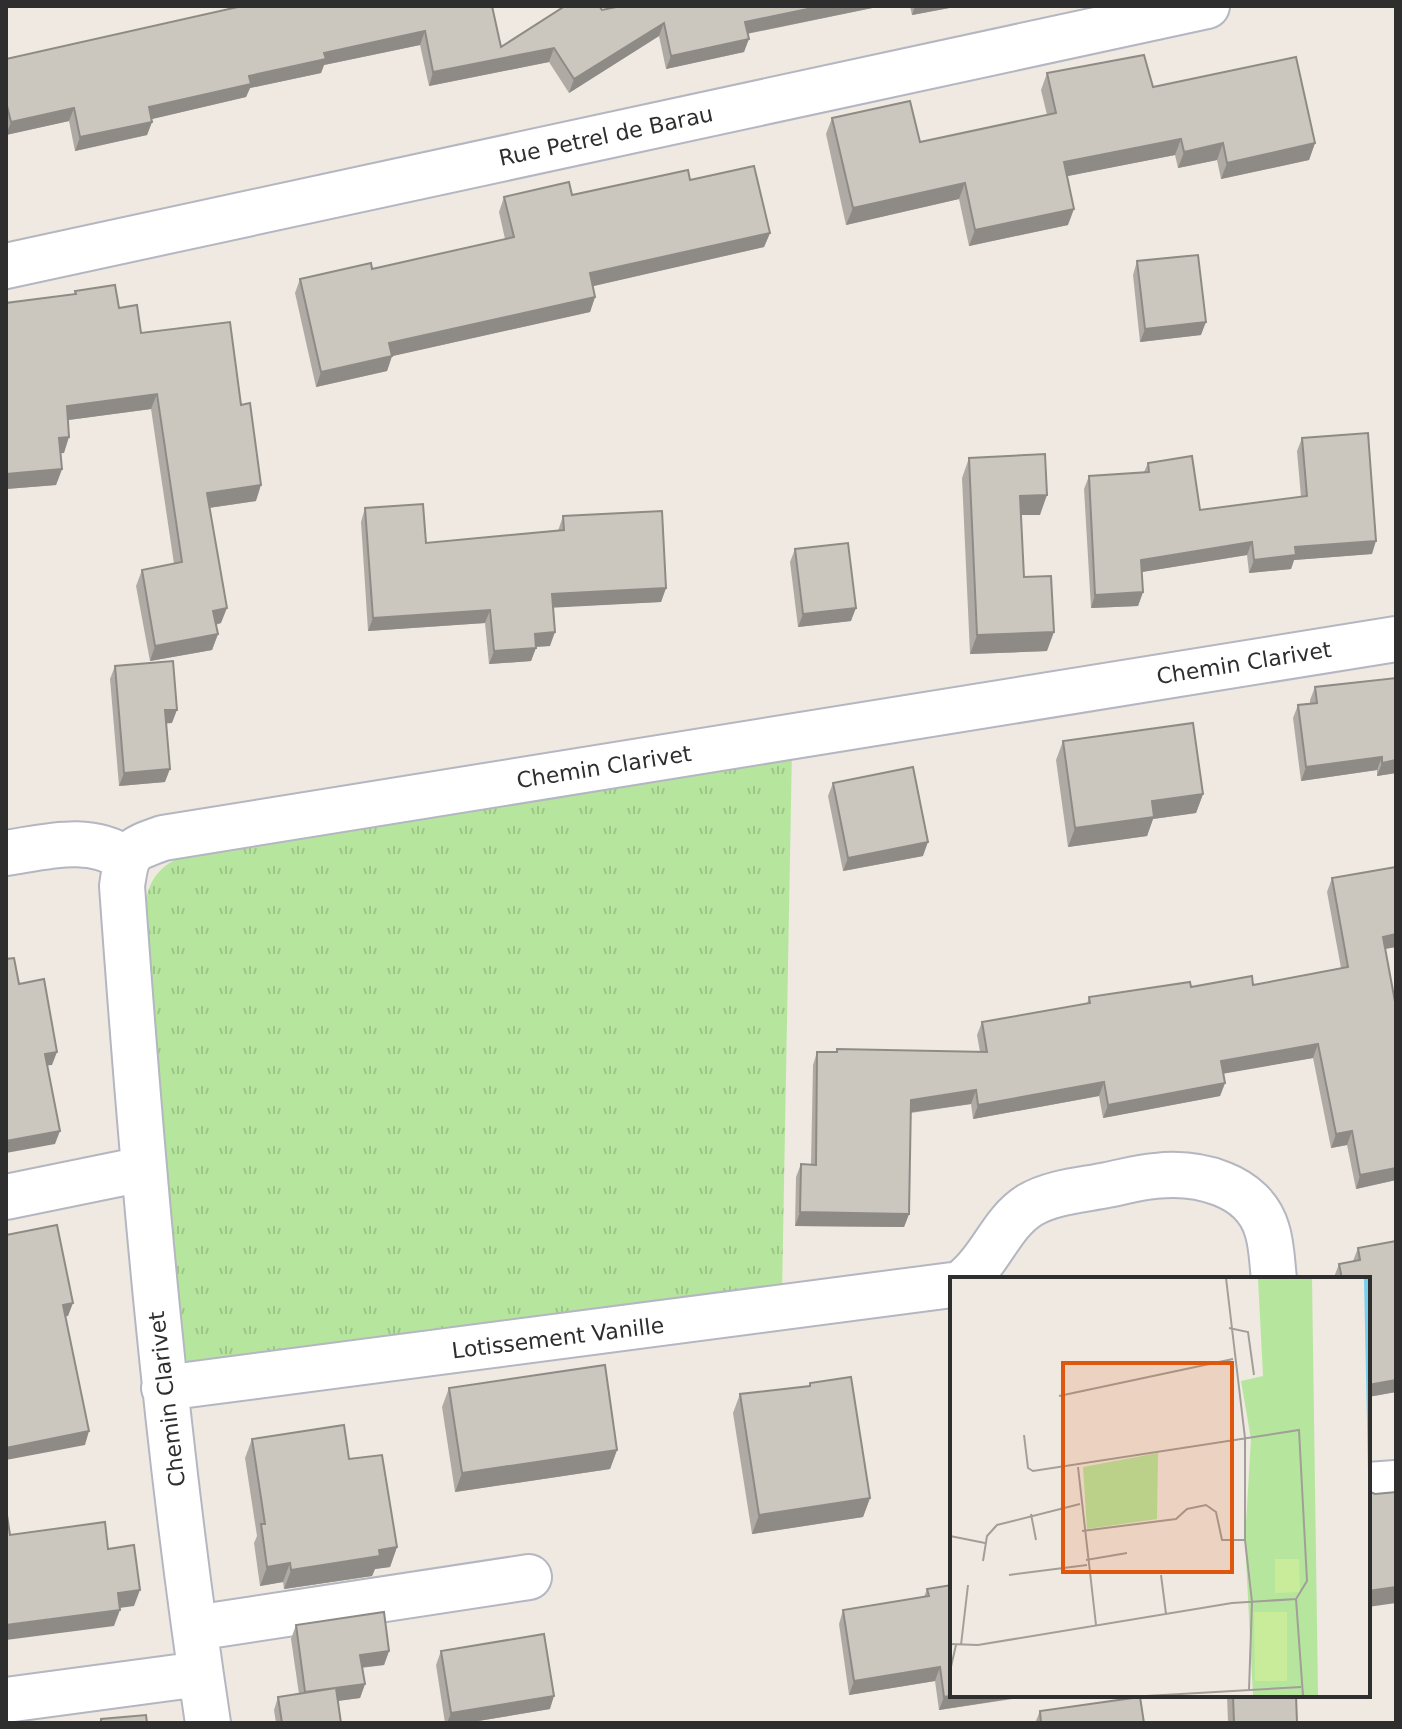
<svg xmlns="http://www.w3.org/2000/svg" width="1402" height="1729" viewBox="0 0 1402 1729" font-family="'DejaVu Sans',sans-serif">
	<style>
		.grass { fill: url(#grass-tufts) }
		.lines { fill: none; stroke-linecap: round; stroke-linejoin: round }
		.street-casing { stroke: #b4b7c1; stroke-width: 48 }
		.street { stroke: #fff; stroke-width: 44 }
		.wall { fill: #afaba4 }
		.shaded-wall { fill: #8e8b86 }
		.building { fill: #cbc7bf; stroke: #8e8b86; stroke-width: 2 }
		.labels { text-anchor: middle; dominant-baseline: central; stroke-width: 7; stroke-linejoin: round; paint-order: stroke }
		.street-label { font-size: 22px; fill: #2e2e2e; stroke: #fff }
		.inset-road { fill: none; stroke: #a29e99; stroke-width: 2 }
		.view { fill: #df570e; fill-opacity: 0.15; stroke: #df570e; stroke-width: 4 }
		.inset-edge { fill: none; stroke: #2e2e2e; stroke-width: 4 }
	</style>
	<defs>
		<pattern id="grass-tufts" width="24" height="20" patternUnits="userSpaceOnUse" patternTransform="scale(2)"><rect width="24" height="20" fill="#b6e59e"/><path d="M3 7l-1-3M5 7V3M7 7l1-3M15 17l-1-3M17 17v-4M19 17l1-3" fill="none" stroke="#9dc588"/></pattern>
	</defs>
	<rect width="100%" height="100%" fill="#efe9e1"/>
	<path class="grass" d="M 792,748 L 782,1293 L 202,1371 L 187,1361 L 182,1347 L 145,906 C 149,877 160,867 185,854 Z"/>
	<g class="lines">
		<defs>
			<path id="street" d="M 6,266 L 1207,6
				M 6,853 C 46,847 90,834 126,859
				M 6,1197 L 143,1169
				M 966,1279 C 992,1258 1001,1223 1030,1205 C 1052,1192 1082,1190 1107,1185 C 1123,1182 1139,1177 1155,1176 C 1197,1171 1254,1184 1267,1230 C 1272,1245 1272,1263 1274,1279
				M 164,1388 L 952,1285
				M 1368,1485 L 1396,1483
				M 195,1628 L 529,1577
				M 6,1700 L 200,1674
				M 208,1723 C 166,1445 142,1166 122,886 C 127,851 129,850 163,838 L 1396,639"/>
		</defs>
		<use href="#street" class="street-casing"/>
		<use href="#street" class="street"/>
	</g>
	<path class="wall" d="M 230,6 L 492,6 L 501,47 L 602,10 L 882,6 L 747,34 L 744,52 L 666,69 L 659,36 L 569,93 L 549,62 L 429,86 L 420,45 L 324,65 L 321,73 L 250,88 L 246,97 L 151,119 L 152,122 L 147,135 L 75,151 L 69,121 L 6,135 L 6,59 L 231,9 Z
		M 910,6 L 960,6 L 912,15 Z
		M 1047,73 L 1153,87 L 1315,143 L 1309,160 L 1221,179 L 1217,160 L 1178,168 L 1175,155 L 1067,176 L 1068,225 L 969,246 L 959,199 L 846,225 L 826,134 L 832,118 L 920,142 L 1047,115 L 1041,90 Z
		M 690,180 L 770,233 L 764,247 L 593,286 L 595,297 L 590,312 L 392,356 L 387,371 L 316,387 L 295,293 L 300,279 L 372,269 L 505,239 L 499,212 L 504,197 L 572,195 Z
		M 1137,261 L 1201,335 L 1140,342 L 1133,275 Z
		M 75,291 L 119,308 L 141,333 L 241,405 L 256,501 L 209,508 L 221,623 L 216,625 L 218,634 L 212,650 L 150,661 L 136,586 L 142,570 L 174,564 L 151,409 L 68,420 L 64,453 L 61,453 L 62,469 L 56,485 L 6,489 L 6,303 L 74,294 Z
		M 1302,438 L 1372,554 L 1294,560 L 1291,569 L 1249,573 L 1247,555 L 1141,572 L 1143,592 L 1138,606 L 1091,608 L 1084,489 L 1089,476 L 1144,472 L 1148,463 L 1200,510 L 1301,497 L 1297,451 Z
		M 969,458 L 1040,515 L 1021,515 L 1024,577 L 1047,651 L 970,654 L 962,478 Z
		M 365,508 L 426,543 L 558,531 L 563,516 L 666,588 L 661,602 L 553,607 L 550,646 L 536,647 L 531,661 L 489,664 L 485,623 L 368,631 L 361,522 Z
		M 795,549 L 851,621 L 798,627 L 790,562 Z
		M 115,666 L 172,723 L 166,723 L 165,782 L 119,786 L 110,679 Z
		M 1315,687 L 1396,773 L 1377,776 L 1377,770 L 1301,781 L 1293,718 L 1298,705 L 1310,703 L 1310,700 Z
		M 1063,741 L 1203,794 L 1196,813 L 1153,819 L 1147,836 L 1068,847 L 1056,760 Z
		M 833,783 L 923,856 L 843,871 L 828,796 Z
		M 1396,867 L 1396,947 L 1385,949 L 1396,1180 L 1356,1189 L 1347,1145 L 1331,1148 L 1313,1058 L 1223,1073 L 1225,1083 L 1220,1096 L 1103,1118 L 1099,1096 L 973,1119 L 971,1104 L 911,1113 L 909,1214 L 904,1227 L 795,1226 L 796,1177 L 801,1164 L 811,1164 L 813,1065 L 817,1052 L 836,1052 L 837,1049 L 980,1052 L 977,1035 L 982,1022 L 1087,1004 L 1089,997 L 1191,987 L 1253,985 L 1341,968 L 1327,892 L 1332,878 Z
		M 1396,1241 L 1396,1392 L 1368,1397 L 1368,1279 L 1334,1279 L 1334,1277 L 1339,1264 L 1353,1261 L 1358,1248 Z
		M 810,1383 L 870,1498 L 863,1517 L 752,1534 L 733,1413 L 740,1394 L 809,1386 Z
		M 449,1388 L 617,1450 L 610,1469 L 455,1492 L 442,1407 Z
		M 252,1439 L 349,1459 L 397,1547 L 390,1567 L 375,1569 L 372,1576 L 284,1589 L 283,1582 L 260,1586 L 254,1543 L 257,1536 L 245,1458 Z
		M 927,1589 L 1034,1696 L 939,1710 L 935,1681 L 849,1695 L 839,1624 L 843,1610 L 924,1597 Z
		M 296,1625 L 389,1651 L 384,1665 L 362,1668 L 365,1684 L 360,1698 L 337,1701 L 341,1723 L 276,1723 L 274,1710 L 278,1697 L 299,1694 L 291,1639 Z
		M 441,1651 L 550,1709 L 466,1723 L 445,1723 L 436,1665 Z
		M 1227,1695 L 1296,1695 L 1297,1723 L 1228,1723 Z
		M 1040,1711 L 1144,1723 L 1035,1723 Z"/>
	<path class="shaded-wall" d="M 822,6 L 882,6 L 740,35 L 745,22 Z
		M 915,6 L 960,6 L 912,15 Z
		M 664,23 L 659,36 L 569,93 L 574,79 Z
		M 425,31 L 420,45 L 324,65 L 321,73 L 250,88 L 246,97 L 144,121 L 149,107 L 324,53 Z
		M 749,39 L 744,52 L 666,69 L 671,56 Z
		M 554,48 L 549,62 L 429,86 L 433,72 Z
		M 74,108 L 69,121 L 6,135 L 11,122 Z
		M 152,122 L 147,135 L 75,151 L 80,137 Z
		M 1181,139 L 1175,155 L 1058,178 L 1064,162 Z
		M 1223,143 L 1217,160 L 1178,168 L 1184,152 Z
		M 1315,143 L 1309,160 L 1221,179 L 1227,163 Z
		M 965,183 L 959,199 L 846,225 L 853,208 Z
		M 1074,209 L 1068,225 L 969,246 L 975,230 Z
		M 770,233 L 764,247 L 585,288 L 590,273 Z
		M 595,297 L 590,312 L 384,358 L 389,343 Z
		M 1206,322 L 1201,335 L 1140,342 L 1145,329 Z
		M 392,356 L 387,371 L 316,387 L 321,372 Z
		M 157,394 L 151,409 L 61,421 L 67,406 Z
		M 69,437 L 64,453 L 53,454 L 59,438 Z
		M 62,469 L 56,485 L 6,489 L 6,474 Z
		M 261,485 L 256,501 L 201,509 L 207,493 Z
		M 1047,495 L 1040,515 L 1013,515 L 1020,496 Z
		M 1376,541 L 1372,554 L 1294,560 L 1291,569 L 1249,573 L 1254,560 L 1295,547 Z
		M 1252,542 L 1247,555 L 1136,573 L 1141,560 Z
		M 666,588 L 661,602 L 547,608 L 552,594 Z
		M 1143,592 L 1138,606 L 1091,608 L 1095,595 Z
		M 227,608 L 221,623 L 208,626 L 213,611 Z
		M 856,608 L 851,621 L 798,627 L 803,614 Z
		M 490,610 L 485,623 L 368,631 L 373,618 Z
		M 555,632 L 550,646 L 530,647 L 535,634 Z
		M 1054,632 L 1047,651 L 970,654 L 977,635 Z
		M 218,634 L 212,650 L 150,661 L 155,646 Z
		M 536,648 L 531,661 L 489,664 L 494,651 Z
		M 165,710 L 177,710 L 172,723 L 160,724 Z
		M 1382,757 L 1377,770 L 1301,781 L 1306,767 Z
		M 1396,760 L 1396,773 L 1377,776 L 1382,763 Z
		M 170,769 L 165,782 L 119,786 L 124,773 Z
		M 1203,794 L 1196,813 L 1153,819 L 1147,836 L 1068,847 L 1075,828 L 1152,801 Z
		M 928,842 L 923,856 L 843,871 L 848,858 Z
		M 1396,934 L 1396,947 L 1378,950 L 1383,937 Z
		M 1318,1044 L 1313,1058 L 1216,1075 L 1221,1061 Z
		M 57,1052 L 52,1065 L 41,1066 L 45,1054 Z
		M 1104,1082 L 1099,1096 L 973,1119 L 978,1105 Z
		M 1225,1083 L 1220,1096 L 1103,1118 L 1108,1105 Z
		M 976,1090 L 971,1104 L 906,1113 L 911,1100 Z
		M 60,1131 L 55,1144 L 6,1153 L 6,1141 Z
		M 1352,1131 L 1347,1145 L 1331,1148 L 1336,1134 Z
		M 1396,1168 L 1396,1180 L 1356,1189 L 1360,1175 Z
		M 800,1212 L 909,1214 L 904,1227 L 795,1226 Z
		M 73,1303 L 68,1316 L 58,1318 L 63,1305 Z
		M 1396,1380 L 1396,1392 L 1368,1397 L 1368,1385 Z
		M 89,1431 L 85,1445 L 6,1460 L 6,1448 Z
		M 617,1450 L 610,1469 L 455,1492 L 462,1473 Z
		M 870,1498 L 863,1517 L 752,1534 L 759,1515 Z
		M 397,1547 L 390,1567 L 375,1569 L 372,1576 L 284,1589 L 291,1570 L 379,1550 Z
		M 290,1563 L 283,1582 L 260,1586 L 267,1567 Z
		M 1396,1587 L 1396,1603 L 1368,1607 L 1368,1591 Z
		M 140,1590 L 134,1606 L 112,1609 L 118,1593 Z
		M 120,1610 L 114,1626 L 6,1640 L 6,1625 Z
		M 389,1651 L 384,1665 L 355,1668 L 360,1655 Z
		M 940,1667 L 935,1681 L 849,1695 L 854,1681 Z
		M 365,1684 L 360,1698 L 300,1706 L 305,1692 Z
		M 955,1695 L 1034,1695 L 939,1710 L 944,1697 Z
		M 554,1696 L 550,1709 L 466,1723 L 447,1723 L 451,1713 Z"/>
	<path class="building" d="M 238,6 L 492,6 L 501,47 L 565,6 L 599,6 L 602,10 L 621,6 L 822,6 L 745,22 L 749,39 L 671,56 L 664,23 L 574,79 L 554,48 L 433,72 L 425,31 L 324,53 L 326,59 L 249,76 L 251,84 L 149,107 L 152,122 L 80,137 L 74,108 L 11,122 L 6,102 L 6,59 L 238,7 Z
		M 1144,55 L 1153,87 L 1296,57 L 1315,143 L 1227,163 L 1223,143 L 1184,152 L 1181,139 L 1064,162 L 1074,209 L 975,230 L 965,183 L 853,208 L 832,118 L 910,101 L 920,142 L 1056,113 L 1047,73 Z
		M 754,166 L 770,233 L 590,273 L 595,297 L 389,343 L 392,356 L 321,372 L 300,279 L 371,263 L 372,269 L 514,237 L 504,197 L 569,182 L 572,195 L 688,170 L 690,180 Z
		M 1198,255 L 1206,322 L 1145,329 L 1137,261 Z
		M 115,285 L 119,308 L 137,305 L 141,333 L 230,322 L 241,405 L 250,403 L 261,485 L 207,493 L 227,608 L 213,611 L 218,634 L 155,646 L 142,570 L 182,562 L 157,394 L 67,406 L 69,437 L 59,438 L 62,469 L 6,474 L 6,303 L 76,294 L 75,291 Z
		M 1368,433 L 1376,541 L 1295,547 L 1296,555 L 1254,560 L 1252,542 L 1141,560 L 1143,592 L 1095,595 L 1089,476 L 1149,472 L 1148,463 L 1192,456 L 1200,510 L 1307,496 L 1302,438 Z
		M 1045,454 L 1047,495 L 1020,496 L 1024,577 L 1051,576 L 1054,632 L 977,635 L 969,458 Z
		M 423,504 L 426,543 L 564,530 L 563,516 L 662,511 L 666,588 L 552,594 L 555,632 L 535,634 L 536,648 L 494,651 L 490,610 L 373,618 L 365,508 Z
		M 848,543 L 856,608 L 803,614 L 795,549 Z
		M 173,661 L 177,710 L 165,710 L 170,769 L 124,773 L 115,666 Z
		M 1396,678 L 1396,760 L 1382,763 L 1382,757 L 1306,767 L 1298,705 L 1317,703 L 1315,687 Z
		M 1193,723 L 1203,794 L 1152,801 L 1154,817 L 1075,828 L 1063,741 Z
		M 913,767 L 928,842 L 848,858 L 833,783 Z
		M 1396,867 L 1396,934 L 1383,937 L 1396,1007 L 1396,1168 L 1360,1175 L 1352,1131 L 1336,1134 L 1318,1044 L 1221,1061 L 1225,1083 L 1108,1105 L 1104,1082 L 978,1105 L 976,1090 L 911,1100 L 909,1214 L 800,1212 L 801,1164 L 816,1165 L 817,1052 L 837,1052 L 837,1049 L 987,1052 L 982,1022 L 1090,1003 L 1089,997 L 1190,982 L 1191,987 L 1252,976 L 1253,985 L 1348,967 L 1332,878 Z
		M 14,958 L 19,984 L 44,979 L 57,1052 L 45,1054 L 60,1131 L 6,1141 L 6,959 Z
		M 57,1225 L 73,1303 L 63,1305 L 89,1431 L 6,1448 L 6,1235 Z
		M 1396,1241 L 1396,1380 L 1368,1385 L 1368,1279 L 1342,1279 L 1339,1264 L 1360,1260 L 1358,1248 Z
		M 605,1365 L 617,1450 L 462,1473 L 449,1388 Z
		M 851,1377 L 870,1498 L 759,1515 L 740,1394 L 810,1386 L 810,1383 Z
		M 344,1425 L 349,1459 L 382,1455 L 397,1547 L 379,1550 L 380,1556 L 291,1570 L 290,1563 L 267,1567 L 261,1524 L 265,1524 L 252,1439 Z
		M 1368,1491 L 1375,1494 L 1396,1492 L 1396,1587 L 1368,1591 Z
		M 6,1515 L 7,1515 L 10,1535 L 105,1522 L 108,1549 L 134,1545 L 140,1590 L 118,1593 L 120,1610 L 6,1625 Z
		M 952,1585 L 952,1695 L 955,1695 L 944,1697 L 940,1667 L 854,1681 L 843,1610 L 929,1596 L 927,1589 Z
		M 384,1612 L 389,1651 L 360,1655 L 365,1684 L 305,1692 L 296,1625 Z
		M 544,1634 L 554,1696 L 451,1713 L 441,1651 Z
		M 336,1688 L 341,1723 L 282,1723 L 278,1697 Z
		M 1233,1695 L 1296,1695 L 1297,1723 L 1234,1723 Z
		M 1140,1697 L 1144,1723 L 1041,1723 L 1040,1711 Z
		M 146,1715 L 147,1723 L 101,1723 L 101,1719 Z"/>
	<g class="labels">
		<g class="street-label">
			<text transform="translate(606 136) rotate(-12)">Rue Petrel de Barau</text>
			<text transform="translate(1244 663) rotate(-9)">Chemin Clarivet</text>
			<text transform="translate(604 767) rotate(-9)">Chemin Clarivet</text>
			<text transform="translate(558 1338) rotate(-7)">Lotissement Vanille</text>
			<text transform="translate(167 1399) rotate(-97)">Chemin Clarivet</text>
		</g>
	</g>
	<g transform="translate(950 1277)">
		<rect width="420" height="420" fill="#efe9e1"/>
		<path d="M 208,176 L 207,242 L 137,252 L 133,190 Z" fill="#b6e59e"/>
		<path d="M 308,1 L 362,1 L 368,419 L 303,419 L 295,263 L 301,162 L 291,104 L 313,99 Z" fill="#b6e59e"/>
		<path d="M 325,282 L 349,282 L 350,315 L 325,316 ZM 304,335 L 337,335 L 337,404 L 305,404 Z" fill="#c9ec9a"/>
		<path d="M 414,1 L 420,1 L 420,419 L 420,291 Z" fill="#75cff0"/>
		<path class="inset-road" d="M 276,1 L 295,161 L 295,263 L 302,325 L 299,413M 279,51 L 298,55 L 304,98M 109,119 L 283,82M 74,158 L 78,191 L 83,194 L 349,153 L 357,304 L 346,322M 128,190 L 146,348M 81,237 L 86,263M 132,254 L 226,242 L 237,232 L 256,228 L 266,235 L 272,263 L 295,263M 0,259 L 35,266M 136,283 L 177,276M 33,284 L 37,259 L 47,248 L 130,227M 59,298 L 137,288M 211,298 L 216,337M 346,322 L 353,419M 0,367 L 28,368 L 282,326 L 346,322M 11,368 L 18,308M 0,394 L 6,368M 196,419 L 351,410"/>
		<path class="view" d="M 113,86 L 282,86 L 282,295 L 113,295 Z"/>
		<rect width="420" height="420" class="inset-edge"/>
	</g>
	<rect width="1402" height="1729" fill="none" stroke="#2e2e2e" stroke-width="16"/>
</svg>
